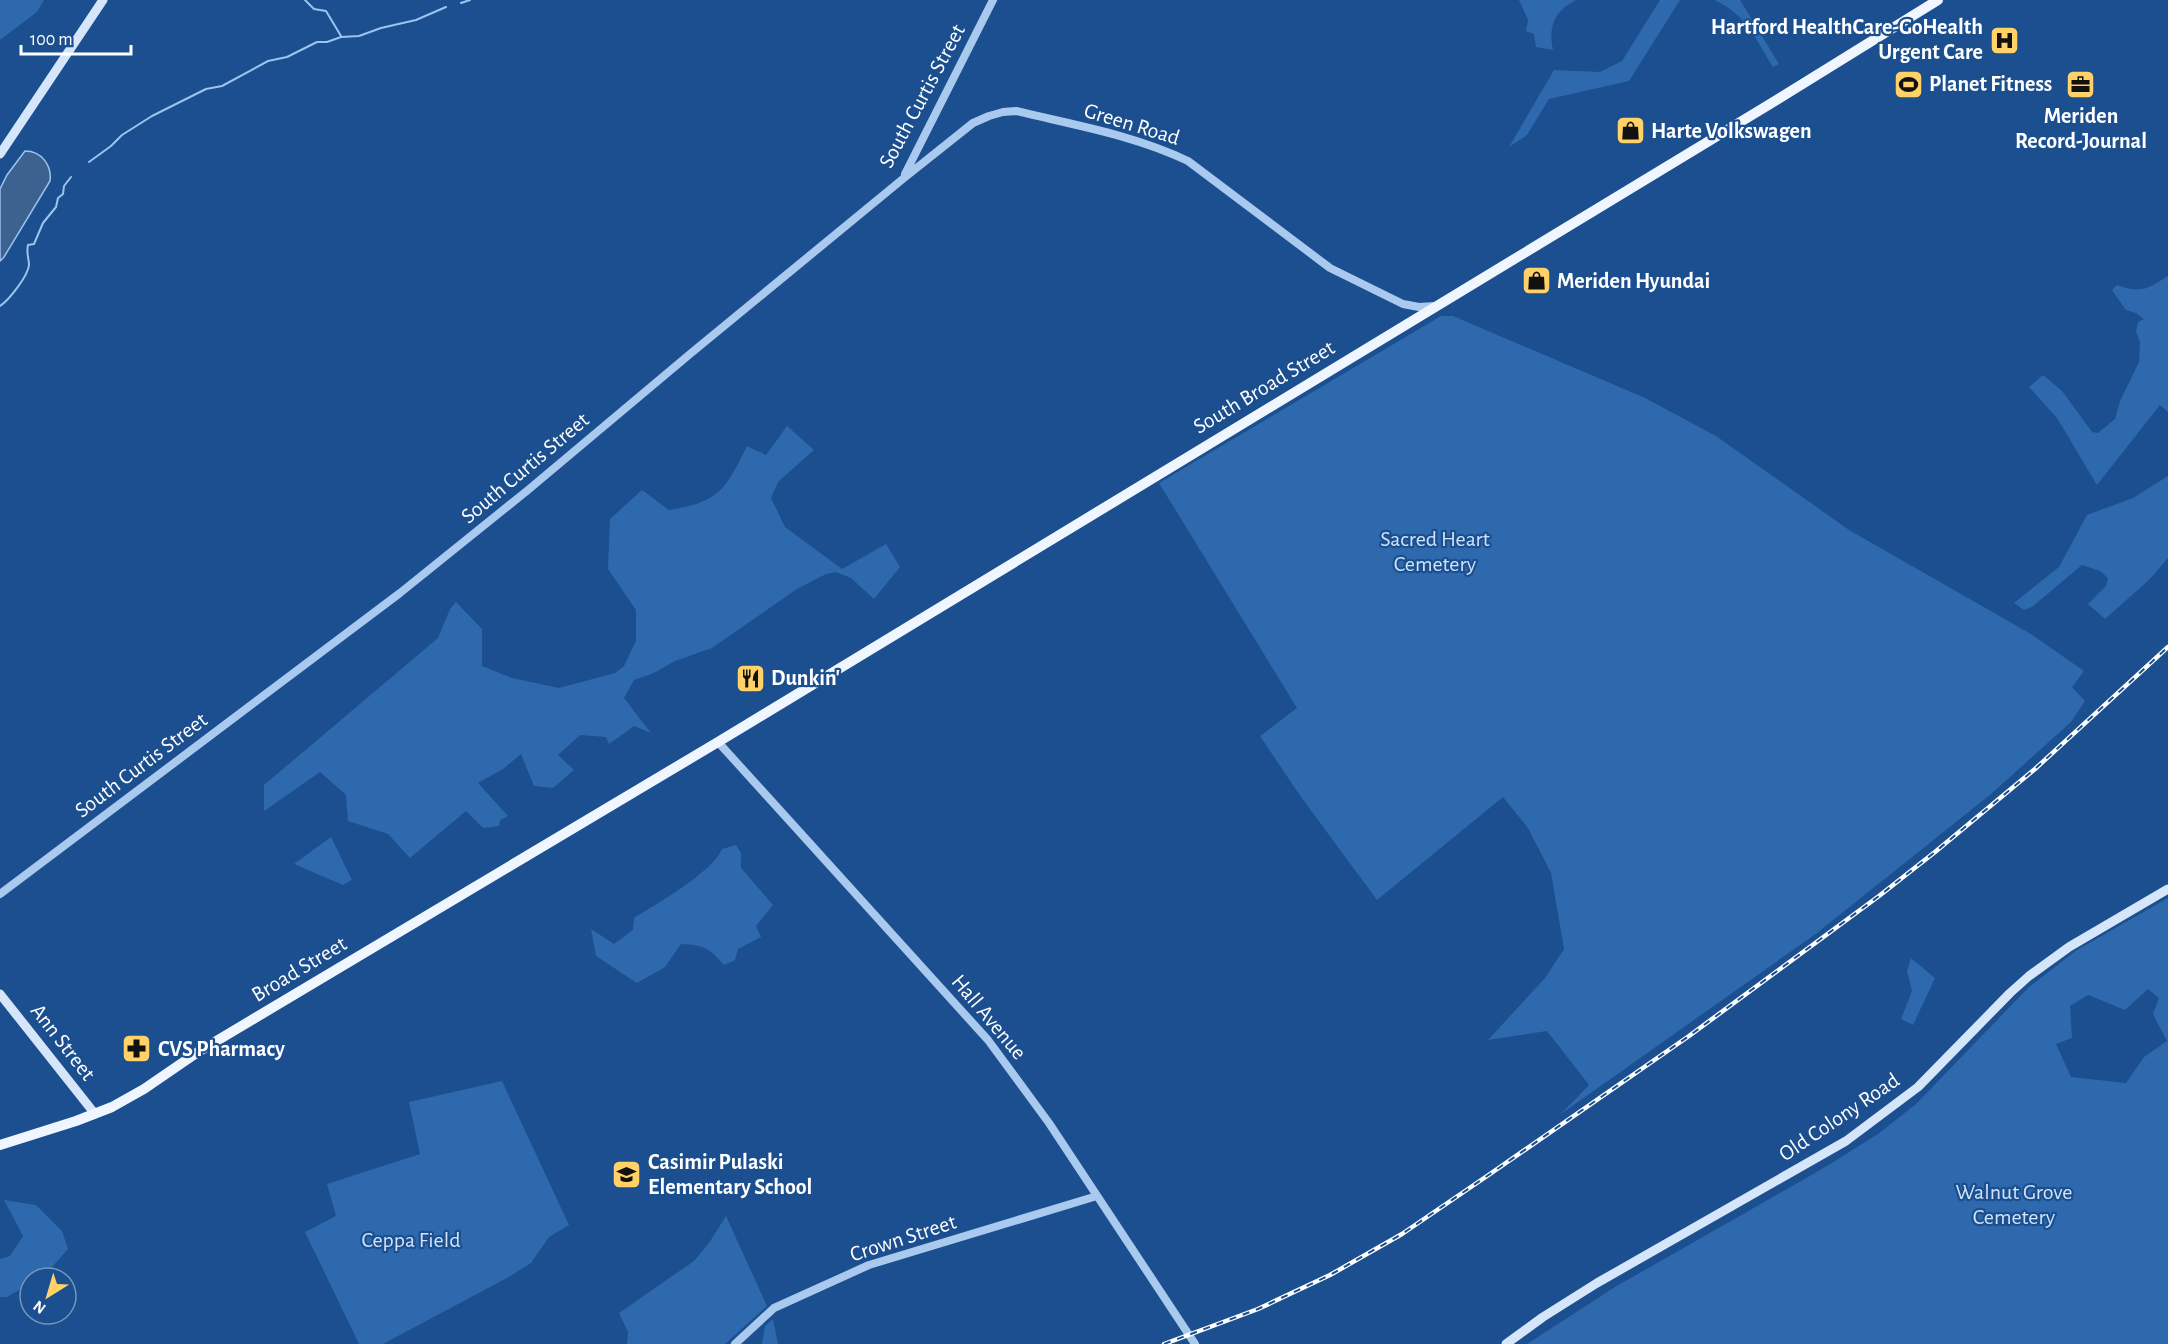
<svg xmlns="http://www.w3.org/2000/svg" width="2168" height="1344" viewBox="0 0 2168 1344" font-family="'Alegreya Sans',sans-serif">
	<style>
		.green { fill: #2e69ad; fill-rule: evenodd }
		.water { fill: #3c6290; stroke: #9cc4f0; stroke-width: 1.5 }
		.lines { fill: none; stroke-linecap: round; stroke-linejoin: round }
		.stream { stroke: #9cc4f0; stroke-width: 2 }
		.tertiary { stroke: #a9c9ee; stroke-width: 8 }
		.secondary { stroke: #d6e6fa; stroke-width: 9 }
		.primary { stroke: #f0f6ff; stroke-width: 10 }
		.rail-casing { stroke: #fff; stroke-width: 4.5 }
		.rail { stroke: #1b4f8f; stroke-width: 2; stroke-dasharray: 7; stroke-linecap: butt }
		.labels { text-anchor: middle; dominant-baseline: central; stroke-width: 4.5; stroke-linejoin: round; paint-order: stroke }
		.poi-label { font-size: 22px; font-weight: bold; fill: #fff; stroke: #1b4f8f; text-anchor: start }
		.street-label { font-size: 22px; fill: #fff; stroke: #1b4f8f }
		.park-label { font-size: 22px; fill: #cfe3fa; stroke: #1b4f8f }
	</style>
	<rect width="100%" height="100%" fill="#1b4f8f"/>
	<path class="green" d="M 0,0 L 44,0 L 37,12 L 0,40 Z
		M 1519,0 L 1576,0 C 1554,11 1548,27 1553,50 L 1536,47 L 1534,34 L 1526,31 L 1528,20 Z
		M 1660,0 L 1680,0 L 1629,81 L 1549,99 L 1527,135 L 1509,147 L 1554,70 L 1600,72 L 1622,61 Z
		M 1714,0 L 1740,0 L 1779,64 L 1773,67 C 1756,40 1745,13 1714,0 Z
		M 2168,276 L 2168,412 L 2160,405 L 2097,485 L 2057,418 L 2029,387 L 2043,375 L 2062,391 L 2092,432 L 2098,433 L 2115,419 L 2120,401 L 2139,362 L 2140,342 L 2136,332 L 2138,322 L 2144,319 L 2136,313 L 2126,310 L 2112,290 L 2117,285 C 2141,294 2147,289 2168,276 Z
		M 1441,316 L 1453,316 L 1645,398 L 1716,436 L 1849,530 L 2031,634 L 2084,671 L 2072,687 L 2085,701 L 2071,722 L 1991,794 L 1817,933 L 1561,1114 L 1589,1085 L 1547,1031 L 1488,1040 L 1545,978 L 1564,949 L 1551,873 L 1528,828 L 1503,797 L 1377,900 L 1301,797 L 1260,736 L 1297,708 L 1159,483 Z
		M 787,426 L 814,450 L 778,482 L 771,498 L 785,527 L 842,569 L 886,544 L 900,567 L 874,599 L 851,578 L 836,572 L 826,574 L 797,589 L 712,648 L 675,661 L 654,673 L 634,680 L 624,698 L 651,733 L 634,726 L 609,744 L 606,737 L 580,735 L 558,755 L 574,770 L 553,788 L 534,786 L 521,754 L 503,769 L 478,783 L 508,816 L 500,820 L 499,826 L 483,828 L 466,811 L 410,858 L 388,834 L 348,821 L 346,795 L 320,772 L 264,811 L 264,785 L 438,638 L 450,609 L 456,602 L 482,629 L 482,666 L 512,678 L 559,688 L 615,673 L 624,666 L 636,641 L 636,610 L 608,569 L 610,519 L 642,490 L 669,510 C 720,502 725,490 747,446 L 766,455 Z
		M 2168,476 L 2168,558 L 2149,580 L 2105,619 L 2088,604 L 2106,586 L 2108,578 L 2100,571 L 2082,565 L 2032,607 L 2024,610 L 2014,603 L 2059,567 L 2087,515 L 2133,498 Z
		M 331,837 L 352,880 L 343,885 L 294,864 Z
		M 736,845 L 741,853 L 741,868 L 773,905 L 756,926 L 761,937 L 738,949 L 735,960 L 724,965 C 709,948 704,945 681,944 L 665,967 L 637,983 L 596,956 L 591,929 L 614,944 L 633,930 L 634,918 C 655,905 713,872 722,849 Z
		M 2168,898 L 2168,1344 L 1527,1344 L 1615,1287 L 1822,1169 L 1878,1134 L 1916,1104 L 2029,987 L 2077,950 ZM 2148,989 L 2159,998 L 2153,1014 L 2167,1041 L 2144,1057 L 2126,1083 L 2071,1077 L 2056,1044 L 2072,1038 L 2070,1006 L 2088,995 L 2125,1010 Z
		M 1911,958 L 1935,978 L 1913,1025 L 1901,1019 L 1912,991 L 1907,971 Z
		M 502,1081 L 569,1225 L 549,1237 L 531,1263 L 507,1278 L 383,1344 L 359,1344 L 305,1232 L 336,1216 L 327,1184 L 420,1154 L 409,1102 Z
		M 4,1200 L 36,1205 L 62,1231 L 68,1249 L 44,1276 L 30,1278 L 30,1284 L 7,1297 L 0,1297 L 0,1259 L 10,1256 L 23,1236 Z
		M 726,1216 L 767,1306 L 725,1344 L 627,1344 L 628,1332 L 619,1313 L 694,1261 L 709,1243 Z
		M 773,1319 L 778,1344 L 762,1344 L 765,1326 Z"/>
	<path class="water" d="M 25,151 C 42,151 52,166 50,181 L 4,257 L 0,261 L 0,189 L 7,175 Z"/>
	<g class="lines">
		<path class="stream" d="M 305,0 L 314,9 L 326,11 L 341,36
			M 461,3 L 470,0
			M 89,162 L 111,146 L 122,135 L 152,116 L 206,89 L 222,86 L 268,61 L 287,57 L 317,42 L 327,42 L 341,37 L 359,36 L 381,28 L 416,20 L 446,7
			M 0,306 C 9,300 28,276 29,265 C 29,258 26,253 28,245 L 34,244 L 43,223 L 56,207 L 58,198 L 63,194 L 64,186 L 71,177"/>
		<path class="tertiary" d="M 905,174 L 993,0
			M 718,742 L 988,1040 L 1049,1123 L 1195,1344
			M 0,894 L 400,593 L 528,490 L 690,354 L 904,178 L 973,123 L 989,116 L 1003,112 L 1016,111 C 1074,125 1134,135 1188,161 L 1330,268 L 1403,304 L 1419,307 L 1435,306
			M 735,1344 L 774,1308 L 869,1265 L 1097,1196"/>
		<path class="secondary" d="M 0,154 L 103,0
			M 0,994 L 95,1114
			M 1506,1344 L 1543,1317 L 1597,1283 L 1846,1141 L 1918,1087 L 2010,993 L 2029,976 L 2069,947 L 2168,889"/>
		<path class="primary" d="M 0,1145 L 76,1121 L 112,1107 L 144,1089 L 198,1052 L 718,742 L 1770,104 L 1938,0"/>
		<defs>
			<path id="rail" d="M 1164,1344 L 1258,1309 L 1330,1275 L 1402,1234 L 1490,1174 L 1689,1036 L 1879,896 L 1935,852 L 2035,769 L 2168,647"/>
		</defs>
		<use href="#rail" class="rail-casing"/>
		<use href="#rail" class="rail"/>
	</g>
	<defs>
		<symbol id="hospital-square" viewBox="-11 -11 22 22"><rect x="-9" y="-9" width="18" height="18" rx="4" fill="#ffd166" stroke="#1b4f8f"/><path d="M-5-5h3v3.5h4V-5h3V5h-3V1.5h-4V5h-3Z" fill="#111"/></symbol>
		<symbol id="stadium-square" viewBox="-11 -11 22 22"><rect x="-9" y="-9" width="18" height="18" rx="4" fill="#ffd166" stroke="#1b4f8f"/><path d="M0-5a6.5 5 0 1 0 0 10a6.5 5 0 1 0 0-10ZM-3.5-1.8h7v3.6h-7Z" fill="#111"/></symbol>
		<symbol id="office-square" viewBox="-11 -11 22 22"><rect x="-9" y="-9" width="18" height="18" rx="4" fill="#ffd166" stroke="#1b4f8f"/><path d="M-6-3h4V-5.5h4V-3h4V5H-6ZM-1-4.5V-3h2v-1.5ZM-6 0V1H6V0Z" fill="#111"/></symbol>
		<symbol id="shop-square" viewBox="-11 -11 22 22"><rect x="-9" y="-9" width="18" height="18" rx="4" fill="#ffd166" stroke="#1b4f8f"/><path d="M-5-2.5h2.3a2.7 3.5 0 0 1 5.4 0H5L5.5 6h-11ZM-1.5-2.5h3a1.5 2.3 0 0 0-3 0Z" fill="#111"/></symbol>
		<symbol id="restaurant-square" viewBox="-11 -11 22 22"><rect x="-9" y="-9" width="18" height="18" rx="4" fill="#ffd166" stroke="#1b4f8f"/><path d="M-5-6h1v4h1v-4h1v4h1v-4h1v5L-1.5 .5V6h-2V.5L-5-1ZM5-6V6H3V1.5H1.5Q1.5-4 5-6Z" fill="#111"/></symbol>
		<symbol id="pharmacy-square" viewBox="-11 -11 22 22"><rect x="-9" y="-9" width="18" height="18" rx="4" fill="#ffd166" stroke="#1b4f8f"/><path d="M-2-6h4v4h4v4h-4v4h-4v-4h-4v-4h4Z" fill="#111"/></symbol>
		<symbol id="school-square" viewBox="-11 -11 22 22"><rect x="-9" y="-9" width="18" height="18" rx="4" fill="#ffd166" stroke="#1b4f8f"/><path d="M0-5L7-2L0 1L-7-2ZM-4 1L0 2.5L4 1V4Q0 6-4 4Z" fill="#111"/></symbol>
	</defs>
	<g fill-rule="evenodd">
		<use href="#hospital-square" x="1988" y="24" width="33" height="33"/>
		<use href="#stadium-square" x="1892" y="68" width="33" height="33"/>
		<use href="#office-square" x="2064" y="68" width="33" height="33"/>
		<use href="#shop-square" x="1614" y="114" width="33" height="33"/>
		<use href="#shop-square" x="1520" y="264" width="33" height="33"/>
		<use href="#restaurant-square" x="734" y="662" width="33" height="33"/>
		<use href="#pharmacy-square" x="120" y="1032" width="33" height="33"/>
		<use href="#school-square" x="610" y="1158" width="33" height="33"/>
	</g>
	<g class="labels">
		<g class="poi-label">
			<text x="1983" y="27" text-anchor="end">Hartford HealthCare-GoHealth<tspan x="1983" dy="25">Urgent Care</tspan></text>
			<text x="1929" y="84">Planet Fitness</text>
			<text x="2081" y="116" text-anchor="middle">Meriden<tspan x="2081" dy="25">Record-Journal</tspan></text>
			<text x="1651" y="131">Harte Volkswagen</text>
			<text x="1557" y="281">Meriden Hyundai</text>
			<text x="771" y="678">Dunkin'</text>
			<text x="158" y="1049">CVS Pharmacy</text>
			<text x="648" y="1162">Casimir Pulaski<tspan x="648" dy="25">Elementary School</tspan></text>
		</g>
		<g class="street-label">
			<text transform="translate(922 96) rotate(-62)">South Curtis Street</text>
			<text transform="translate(1132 124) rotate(17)">Green Road</text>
			<text transform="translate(1264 387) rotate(-31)">South Broad Street</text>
			<text transform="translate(525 468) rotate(-40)">South Curtis Street</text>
			<text transform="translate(141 765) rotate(-37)">South Curtis Street</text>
			<text transform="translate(299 969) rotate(-31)">Broad Street</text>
			<text transform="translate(989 1017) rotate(50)">Hall Avenue</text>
			<text transform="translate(63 1042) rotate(52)">Ann Street</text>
			<text transform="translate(1839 1117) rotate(-34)">Old Colony Road</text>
			<text transform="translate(903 1238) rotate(-18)">Crown Street</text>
		</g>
		<g class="park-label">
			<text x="1435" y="539">Sacred Heart<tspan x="1435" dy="25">Cemetery</tspan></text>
			<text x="2014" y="1192">Walnut Grove<tspan x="2014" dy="25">Cemetery</tspan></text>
			<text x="411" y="1240">Ceppa Field</text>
		</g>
	</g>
	<g transform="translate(48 1296) rotate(217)"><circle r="28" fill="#1b4f8f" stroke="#7695bc" stroke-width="1.5"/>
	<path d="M0-4.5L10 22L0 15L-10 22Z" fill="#ffd166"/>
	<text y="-9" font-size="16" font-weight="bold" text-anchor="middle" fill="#ffffff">N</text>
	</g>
	<path d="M21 45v9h110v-9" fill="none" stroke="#ffffff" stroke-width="3"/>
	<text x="30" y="45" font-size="18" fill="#ffffff" stroke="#1b4f8f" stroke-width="4.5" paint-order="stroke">100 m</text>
</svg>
